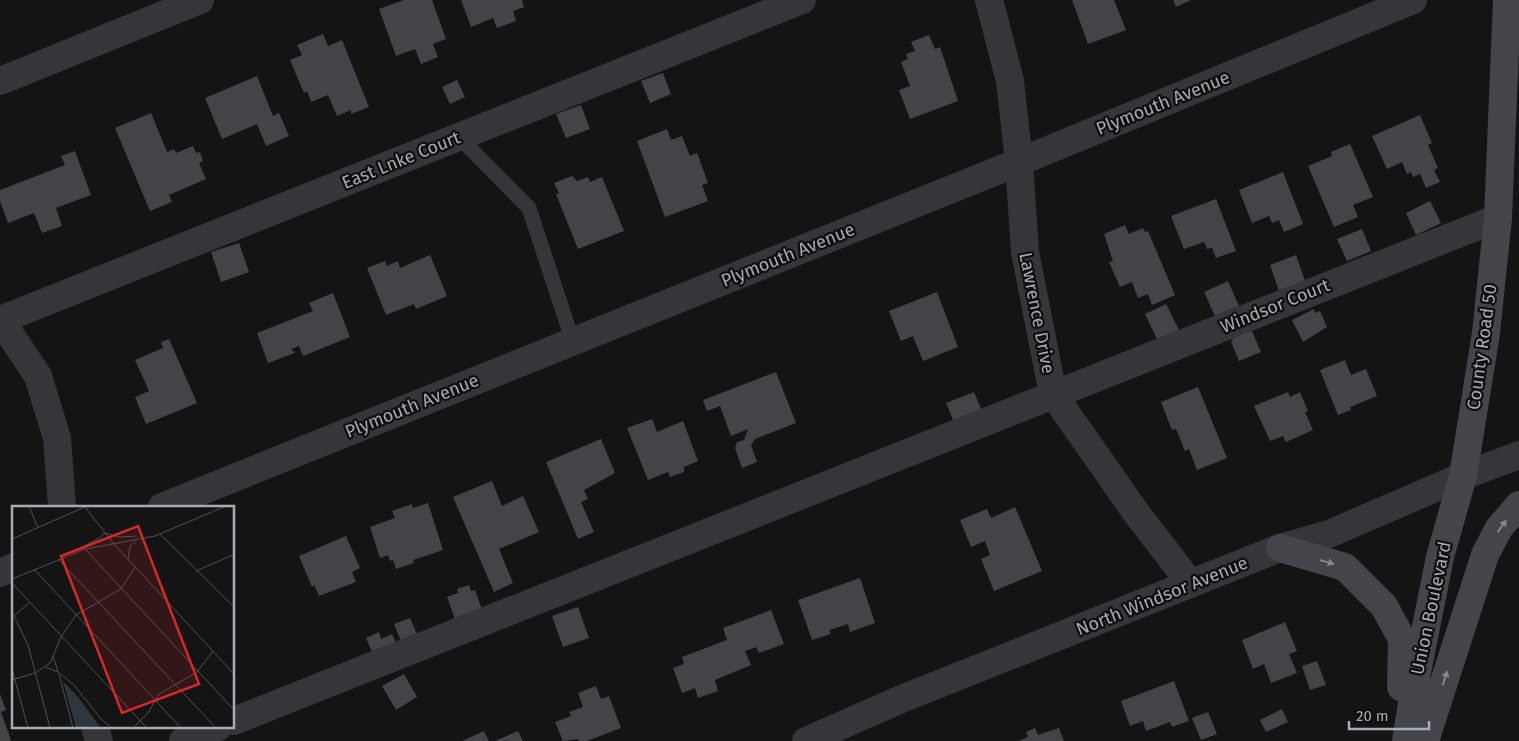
<svg xmlns="http://www.w3.org/2000/svg" width="1519" height="741" viewBox="0 0 1519 741" font-family="'Fira Sans',sans-serif">
	<style>
		.building { fill: #434448 }
		.lines { fill: none; stroke-linecap: round; stroke-linejoin: round }
		.service { stroke: #35363a; stroke-width: 15 }
		.minor { stroke: #35363a; stroke-width: 28 }
		.tertiary { stroke: #35363a; stroke-width: 28 }
		.secondary { stroke: #43454a; stroke-width: 28 }
		.oneway { fill: #84888f }
		.labels { text-anchor: middle; dominant-baseline: central; stroke-width: 4.5; stroke-linejoin: round; paint-order: stroke }
		.street-label { font-size: 18px; fill: #a7acb4; stroke: #0f0f10 }
		.inset-road { fill: none; stroke: #4f5155; stroke-width: 1 }
		.view { fill: #d62828; fill-opacity: 0.15; stroke: #d62828; stroke-width: 2.5 }
		.inset-edge { fill: none; stroke: #a7acb4; stroke-width: 2.5 }
	</style>
	<rect width="100%" height="100%" fill="#141415"/>
	<path class="building" d="M 404,0 L 432,0 L 446,39 L 433,44 L 438,57 L 421,64 L 415,49 L 396,56 L 379,9 Z
		M 461,0 L 522,0 L 524,7 L 513,11 L 516,21 L 497,28 L 493,18 L 471,27 Z
		M 1072,0 L 1114,0 L 1126,30 L 1088,44 Z
		M 1173,0 L 1191,0 L 1176,7 Z
		M 323,34 L 328,46 L 342,40 L 369,107 L 351,114 L 351,110 L 337,116 L 328,95 L 311,102 L 307,91 L 304,93 L 290,60 L 302,55 L 297,45 Z
		M 929,35 L 935,49 L 940,47 L 958,101 L 910,119 L 899,90 L 910,86 L 901,62 L 908,59 L 906,54 L 915,51 L 911,42 Z
		M 663,73 L 671,94 L 650,103 L 641,81 Z
		M 257,76 L 273,116 L 279,113 L 289,136 L 266,146 L 257,124 L 222,139 L 205,98 Z
		M 457,80 L 465,97 L 450,104 L 442,87 Z
		M 581,105 L 590,129 L 566,138 L 556,114 Z
		M 151,113 L 167,152 L 174,149 L 176,153 L 193,146 L 196,153 L 200,152 L 203,161 L 199,163 L 206,179 L 169,195 L 172,202 L 150,211 L 115,128 Z
		M 1420,115 L 1432,143 L 1428,145 L 1438,168 L 1434,170 L 1440,182 L 1426,188 L 1420,174 L 1413,177 L 1411,172 L 1407,174 L 1402,162 L 1387,169 L 1372,136 Z
		M 667,129 L 671,140 L 682,136 L 690,156 L 697,153 L 708,183 L 702,185 L 708,201 L 665,217 L 637,141 Z
		M 1350,144 L 1373,197 L 1353,205 L 1358,217 L 1334,227 L 1308,166 L 1332,156 L 1331,152 Z
		M 75,151 L 91,195 L 56,208 L 62,226 L 42,233 L 34,213 L 8,223 L 0,201 L 0,190 L 65,165 L 61,156 Z
		M 1283,172 L 1303,224 L 1284,232 L 1279,220 L 1272,223 L 1269,216 L 1252,223 L 1239,190 Z
		M 572,176 L 577,181 L 588,177 L 590,182 L 602,177 L 624,231 L 578,249 L 556,194 L 559,193 L 554,183 Z
		M 1216,199 L 1236,251 L 1216,258 L 1212,248 L 1207,249 L 1204,242 L 1184,249 L 1171,216 Z
		M 1430,201 L 1441,223 L 1416,235 L 1406,213 Z
		M 1125,225 L 1129,234 L 1143,228 L 1145,232 L 1148,231 L 1175,295 L 1152,305 L 1148,294 L 1138,298 L 1132,282 L 1120,287 L 1109,262 L 1113,261 L 1104,234 Z
		M 1362,229 L 1371,251 L 1347,261 L 1337,239 Z
		M 239,243 L 249,272 L 221,282 L 211,252 Z
		M 430,255 L 447,296 L 416,309 L 414,304 L 386,315 L 367,268 L 385,261 L 387,266 L 398,261 L 400,268 Z
		M 1296,255 L 1305,281 L 1279,291 L 1270,265 Z
		M 1228,281 L 1239,306 L 1215,316 L 1204,292 Z
		M 937,292 L 958,347 L 923,361 L 913,336 L 901,341 L 889,311 Z
		M 333,293 L 350,337 L 303,356 L 299,346 L 291,349 L 295,353 L 268,363 L 257,333 L 313,311 L 309,303 Z
		M 1166,304 L 1179,330 L 1158,341 L 1145,314 Z
		M 1314,309 L 1315,313 L 1320,311 L 1327,327 L 1303,342 L 1292,320 Z
		M 1250,327 L 1261,352 L 1239,361 L 1231,342 L 1233,340 L 1230,336 Z
		M 169,339 L 197,403 L 146,424 L 135,397 L 149,391 L 135,360 L 163,348 L 161,342 Z
		M 1345,360 L 1351,375 L 1366,369 L 1377,396 L 1350,407 L 1351,410 L 1338,415 L 1320,370 Z
		M 776,372 L 796,423 L 755,439 L 751,445 L 757,462 L 742,468 L 735,448 L 737,442 L 744,440 L 748,429 L 731,436 L 720,406 L 707,411 L 703,400 Z
		M 1198,387 L 1227,458 L 1197,470 L 1189,449 L 1185,451 L 1176,429 L 1172,430 L 1161,402 Z
		M 974,392 L 985,418 L 957,429 L 946,403 Z
		M 1288,392 L 1290,397 L 1300,392 L 1308,411 L 1305,412 L 1313,430 L 1286,442 L 1283,436 L 1270,441 L 1254,406 Z
		M 652,419 L 657,432 L 683,421 L 698,461 L 684,467 L 684,472 L 670,477 L 668,472 L 648,480 L 627,428 Z
		M 601,439 L 615,473 L 584,490 L 588,499 L 581,502 L 594,532 L 578,539 L 546,462 Z
		M 492,481 L 502,506 L 523,496 L 539,532 L 499,549 L 513,583 L 494,592 L 453,497 Z
		M 428,503 L 443,550 L 413,560 L 414,563 L 396,569 L 393,560 L 390,561 L 388,555 L 380,558 L 370,527 L 395,518 L 392,511 L 412,504 L 413,508 Z
		M 1015,507 L 1042,571 L 994,591 L 981,559 L 990,555 L 985,541 L 971,547 L 960,520 L 987,509 L 991,518 Z
		M 346,536 L 360,568 L 352,572 L 356,582 L 319,596 L 314,585 L 312,587 L 299,556 Z
		M 860,578 L 875,623 L 850,632 L 848,624 L 829,630 L 831,634 L 812,640 L 798,600 Z
		M 469,585 L 471,591 L 475,590 L 484,615 L 457,625 L 447,597 L 458,593 L 457,589 Z
		M 578,607 L 589,638 L 563,647 L 552,616 Z
		M 771,610 L 784,644 L 759,653 L 756,647 L 745,651 L 751,665 L 715,680 L 718,691 L 698,698 L 695,688 L 682,693 L 673,668 L 684,664 L 682,657 L 727,640 L 723,628 Z
		M 410,618 L 419,639 L 403,646 L 394,624 Z
		M 1285,622 L 1297,651 L 1289,654 L 1297,673 L 1271,683 L 1264,664 L 1253,669 L 1242,640 Z
		M 379,632 L 381,639 L 392,634 L 397,645 L 372,652 L 366,638 Z
		M 1317,661 L 1326,685 L 1310,690 L 1302,666 Z
		M 404,674 L 417,697 L 396,710 L 382,686 Z
		M 1174,681 L 1189,721 L 1172,727 L 1170,722 L 1146,731 L 1143,721 L 1130,726 L 1121,701 Z
		M 596,686 L 601,699 L 609,696 L 621,728 L 587,741 L 579,741 L 578,739 L 563,741 L 555,722 L 571,716 L 569,712 L 583,707 L 578,693 Z
		M 0,694 L 6,710 L 1,712 L 11,740 L 9,741 L 0,741 Z
		M 1282,709 L 1288,722 L 1266,732 L 1260,720 Z
		M 1208,712 L 1217,734 L 1201,740 L 1192,718 Z
		M 1035,728 L 1038,735 L 1059,728 L 1064,741 L 1018,741 L 1028,737 L 1026,732 Z
		M 484,731 L 489,741 L 462,741 Z
		M 518,731 L 523,741 L 495,741 Z"/>
	<g class="lines">
		<path class="service" d="M 459,137 L 529,208 L 573,342"/>
		<path class="minor" d="M 989,0 L 1010,81 L 1019,162 L 1025,252 L 1053,394 L 1137,514 L 1191,584
			M 0,81 L 200,0
			M 0,319 L 38,376 L 57,438 L 62,507
			M 0,320 L 802,0
			M 162,507 L 1019,162 L 1413,0
			M 0,573 L 14,567
			M 234,721 L 1498,218
			M 95,727 L 99,741
			M 183,741 L 218,727
			M 806,741 L 899,700 L 1280,548 L 1329,534 L 1463,476"/>
		<path class="tertiary" d="M 1463,476 L 1519,455"/>
		<path class="secondary" d="M 1280,548 L 1345,567 L 1384,606 L 1402,639 L 1401,687
			M 1406,741 L 1417,672 L 1440,557 L 1463,476 L 1486,333 L 1498,218 L 1507,0
			M 1425,741 L 1485,555 L 1499,528 L 1519,505"/>
	</g>
	<defs><path id="oneway-solid" d="M-6-.8H1V-3.2L6.5 0L1 3.2V.8H-6Z" transform="scale(1.25)"/></defs>
	<g class="oneway">
		<use href="#oneway-solid" transform="translate(1502 526) rotate(-54)"/>
		<use href="#oneway-solid" transform="translate(1327 562) rotate(16)"/>
		<use href="#oneway-solid" transform="translate(1445 678) rotate(-72)"/>
	</g>
	<g class="labels">
		<g class="street-label">
			<text transform="translate(1163 103) rotate(-22)">Plymouth Avenue</text>
			<text transform="translate(401 160) rotate(-22)">East Lnke Court</text>
			<text transform="translate(788 255) rotate(-22)">Plymouth Avenue</text>
			<text transform="translate(1275 306) rotate(-22)">Windsor Court</text>
			<text transform="translate(1037 313) rotate(79)">Lawrence Drive</text>
			<text transform="translate(1482 347) rotate(-82)">County Road 50</text>
			<text transform="translate(412 406) rotate(-22)">Plymouth Avenue</text>
			<text transform="translate(1162 596) rotate(-22)">North Windsor Avenue</text>
			<text transform="translate(1431 608) rotate(-78)">Union Boulevard</text>
		</g>
	</g>
	<g transform="translate(12 506)">
		<rect width="222" height="222" fill="#141415"/>
		<path d="M 51,175 L 66,191 L 89,222 L 64,222 Z" fill="#2e373d"/>
		<path class="inset-road" d="M 17,0 L 26,22M 72,0 L 101,37 L 223,169M 148,28 L 223,102M 0,33 L 75,0M 68,42 L 88,32 L 92,27 L 108,31 L 125,30M 73,43 L 223,205M 46,53 L 204,222M 116,53 L 118,40 L 124,35M 22,63 L 169,222M 184,65 L 223,48M 0,73 L 73,43 L 143,30 L 214,0M 0,77 L 135,222M 17,97 L 2,110 L 16,139 L 38,222M 33,161 L 46,166 L 41,150M 0,163 L 16,222M 46,166 L 62,179 L 89,213 L 100,222M 47,168 L 61,222M 0,174 L 23,167 L 38,157 L 49,131 L 64,109 L 109,83 L 123,61M 121,222 L 136,207 L 147,188 L 185,166 L 201,145"/>
		<path class="view" d="M 126,20 L 187,178 L 110,207 L 49,50 Z"/>
		<rect width="222" height="222" class="inset-edge"/>
	</g>
	<path d="M1349 721v8h80v-8" fill="none" stroke="#a7acb4" stroke-width="2.5"/>
	<text x="1356" y="721" font-size="15" fill="#a7acb4" stroke="#0f0f10" stroke-width="4" paint-order="stroke">20 m</text>
</svg>
